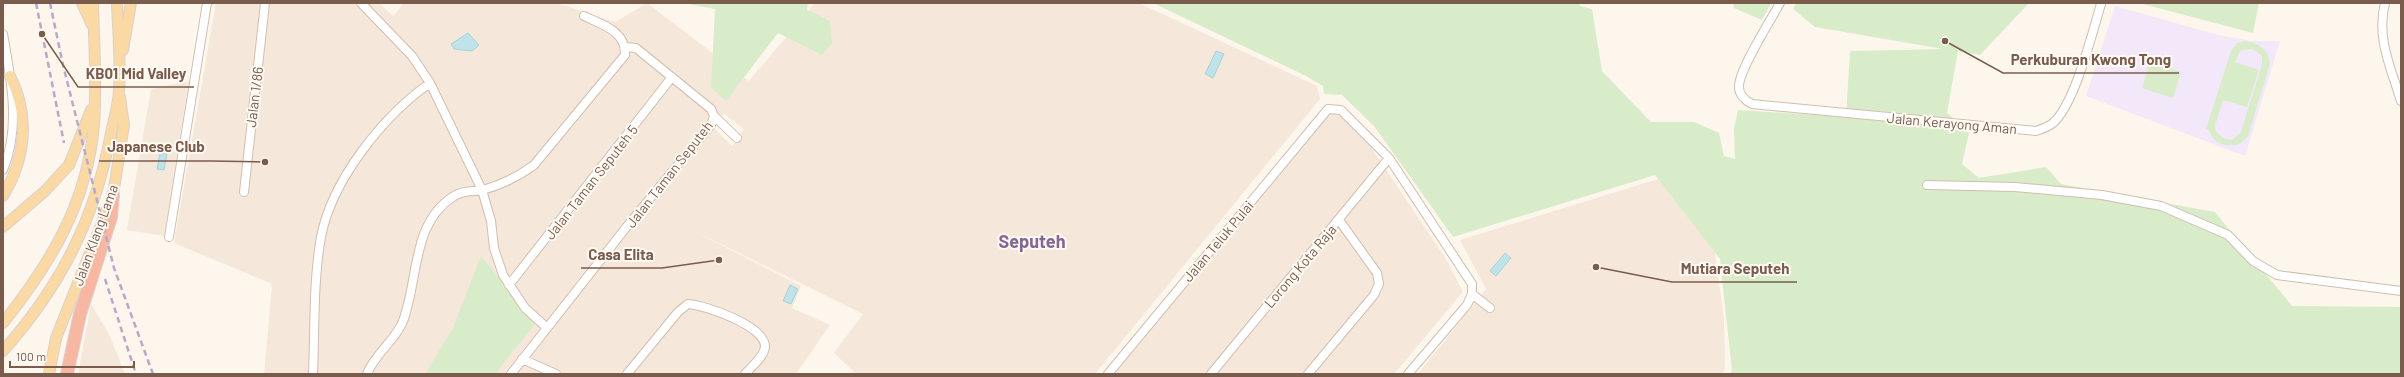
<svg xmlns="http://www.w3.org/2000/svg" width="2404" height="377" viewBox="0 0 2404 377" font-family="Barlow,sans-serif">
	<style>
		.residential { fill: #f5e8da; fill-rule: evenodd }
		.education { fill: #f3e8fa }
		.green { fill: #d8ecc9; fill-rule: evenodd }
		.water { fill: #bfe3e8; stroke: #a5d3da }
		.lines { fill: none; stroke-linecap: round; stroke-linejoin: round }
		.minor-casing { stroke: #d1beb0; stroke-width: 10 }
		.major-casing { stroke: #dad1cd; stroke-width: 12 }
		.highway-casing { stroke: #dad1cd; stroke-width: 14 }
		.minor { stroke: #fff; stroke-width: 8 }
		.major { stroke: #fbd9a5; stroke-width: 10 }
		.highway { stroke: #f7b7a3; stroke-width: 12 }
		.rail { stroke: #b9a8c9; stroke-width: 2.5; stroke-dasharray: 6 4; stroke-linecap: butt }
		.labels { text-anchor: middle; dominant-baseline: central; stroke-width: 4; stroke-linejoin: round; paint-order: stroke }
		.street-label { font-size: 14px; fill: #7a5c4d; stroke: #fffaf3 }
		.district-label { font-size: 18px; font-weight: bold; fill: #846695; stroke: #fffaf3 }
		.leader { fill: none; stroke: #7a5c4d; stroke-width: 1.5 }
		.callout-dot { fill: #7a5c4d; stroke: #fffaf3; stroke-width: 1.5 }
		.callout-label { font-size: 15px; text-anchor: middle; font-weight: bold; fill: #7a5c4d; stroke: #fffaf3; stroke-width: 4; stroke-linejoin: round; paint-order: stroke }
	</style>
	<rect width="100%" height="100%" fill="#fdf6ec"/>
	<path class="residential" d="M 216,3 L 379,3 L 393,16 L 404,3 L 557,3 L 615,22 L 647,3 L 749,81 L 815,3 L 1139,3 L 1317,86 L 1320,99 L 1095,374 L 856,374 L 834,353 L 863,314 L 686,227 L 801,286 L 792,308 L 830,325 L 796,374 L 264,374 L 272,284 L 174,243 ZM 724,114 L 744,129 L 732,146 L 713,127 Z
		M 189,81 L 164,236 L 127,230 L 151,89 Z
		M 1330,104 L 1367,141 L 1446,259 L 1463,292 L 1394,374 L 1103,374 Z
		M 1658,179 L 1714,245 L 1724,320 L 1725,369 L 1722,374 L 1418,374 L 1486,289 L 1460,240 Z
		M 91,304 L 109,334 L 125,374 L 78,374 Z"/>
	<path class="education" d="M 2115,6 L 2222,36 L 2253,41 L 2280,41 L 2245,156 L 2086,96 Z"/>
	<path class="green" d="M 683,3 L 808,3 L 807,10 L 830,21 L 832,43 L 822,55 L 778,33 L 726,101 L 711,88 L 715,9 Z
		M 1153,3 L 1579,3 L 1580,6 L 1592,9 L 1602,71 L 1651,122 L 1694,122 L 1719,133 L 1724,156 L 1735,159 L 1734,128 L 1738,110 L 1846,117 L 1850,51 L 1943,49 L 1815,27 L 1793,9 L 1796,3 L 2029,3 L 1980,55 L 1958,51 L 1947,113 L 1969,133 L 1962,164 L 1979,178 L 2046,167 L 2061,184 L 2215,212 L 2292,306 L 2401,307 L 2401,374 L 1729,374 L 1732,371 L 1720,259 L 1655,175 L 1453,237 L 1374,126 L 1342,95 L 1324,94 L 1323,86 L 1306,76 Z
		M 1733,3 L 1771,3 L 1762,20 L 1734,8 Z
		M 2139,3 L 2259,3 L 2253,33 Z
		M 2245,41 C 2259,44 2269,48 2270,64 L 2248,136 L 2240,144 C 2226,147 2214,145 2209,130 L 2206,129 L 2231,51 L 2237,43 ZM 2251,49 L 2256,51 L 2262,56 L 2262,64 L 2241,132 L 2232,140 L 2225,139 L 2216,132 L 2215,126 L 2223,100 L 2247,107 L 2259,70 L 2235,62 L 2241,50 Z
		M 2150,62 L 2181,72 L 2173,98 L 2142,88 Z
		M 481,256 L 536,323 L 501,366 L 497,374 L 425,374 L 452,330 Z"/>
	<path class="water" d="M 468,33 L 479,45 L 472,51 L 454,49 L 451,44 Z
		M 1216,51 L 1224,54 L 1213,78 L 1205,74 Z
		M 160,153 L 167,154 L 164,170 L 157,169 Z
		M 1505,253 L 1511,258 L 1496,276 L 1490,271 Z
		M 790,285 L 798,289 L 791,304 L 783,301 Z"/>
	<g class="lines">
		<defs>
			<path id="minor" d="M 361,3 L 412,56 L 430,83 L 482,190 L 491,221 L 494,248 L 503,275 L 525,308 L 546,327
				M 1780,3 C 1771,20 1738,71 1739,87 C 1739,95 1746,101 1752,104 L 2036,131 C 2042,129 2048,127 2053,123 C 2075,104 2092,33 2101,4
				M 2385,3 C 2376,38 2391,68 2401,101
				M 3,34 C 11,79 21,127 3,170
				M 625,47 L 636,48 L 711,109 L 714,116 L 737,138
				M 1927,185 L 2015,187 L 2102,195 L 2161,206 L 2228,235 L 2253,261 L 2277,275 L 2401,291
				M 244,192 L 265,3
				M 169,237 L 207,3
				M 509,285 L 672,77
				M 1472,294 L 1490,308
				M 522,359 L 556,374
				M 313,374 C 315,328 313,282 321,237 C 332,180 383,116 430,83
				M 367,374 C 375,353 396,340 403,321 C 419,279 411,223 454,196 C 464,190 472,192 483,190 C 501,185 519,176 534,165 L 625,55 C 626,31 603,25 584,16
				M 511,374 L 628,225 L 711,125 L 714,116
				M 627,374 L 678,312 L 688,304 C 705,305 766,326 765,347 C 764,357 751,367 745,374
				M 1108,374 L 1328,109 L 1341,110 L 1389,158 L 1472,284 L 1472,294 L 1467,305 L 1408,374
				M 1211,374 L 1389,158
				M 1308,374 L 1374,295 L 1379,284 L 1377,273 L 1339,220"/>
			<path id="major" d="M 82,3 L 92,25
				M 123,50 L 131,3
				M 3,196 C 26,158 30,115 10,76
				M 3,227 L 45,191 L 69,165 L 91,110
				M 3,323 C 51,263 87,203 94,125 C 97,85 94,43 93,3
				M 3,351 C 61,286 95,219 111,133 C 114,120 118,105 119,91 C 121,62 118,32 117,3
				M 49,374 L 56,338 L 113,195 L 124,125 L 120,97"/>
			<path id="highway" d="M 67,374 L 80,314 L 111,217 L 113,195"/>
		</defs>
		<use href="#minor" class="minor-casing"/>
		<use href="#major" class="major-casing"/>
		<use href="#highway" class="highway-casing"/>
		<use href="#minor" class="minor"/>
		<use href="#major" class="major"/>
		<use href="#highway" class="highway"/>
		<path class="rail" d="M 36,3 L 64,143
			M 50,3 L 63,65 L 114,268 L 153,374
			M 105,279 L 136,374"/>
	</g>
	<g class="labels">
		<g class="street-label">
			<text transform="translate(254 97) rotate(-83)">Jalan 1/86</text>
			<text transform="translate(1952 123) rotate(5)">Jalan Kerayong Aman</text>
			<text transform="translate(669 174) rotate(-52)">Jalan Taman Seputeh</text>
			<text transform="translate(591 182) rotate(-52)">Jalan Taman Seputeh 5</text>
			<text transform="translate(95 235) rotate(-70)">Jalan Klang Lama</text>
			<text transform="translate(1218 241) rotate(-50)">Jalan Teluk Pulai</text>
			<text transform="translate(1300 266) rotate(-50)">Lorong Kota Raja</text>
		</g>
		<g class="district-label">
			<text x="1032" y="241">Seputeh</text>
		</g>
	</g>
	<path class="leader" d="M1945 41L2003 73H2179M42 34L78 87H194M265 162L212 161H99M719 260L662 268H581M1596 267L1672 282H1797"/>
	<g class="callout-dot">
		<circle cx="1945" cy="41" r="4"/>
		<circle cx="42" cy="34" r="4"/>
		<circle cx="265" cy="162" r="4"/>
		<circle cx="719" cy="260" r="4"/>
		<circle cx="1596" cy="267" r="4"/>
	</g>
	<g class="callout-label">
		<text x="2091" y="65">Perkuburan Kwong Tong</text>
		<text x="136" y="79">KB01 Mid Valley</text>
		<text x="156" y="152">Japanese Club</text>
		<text x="621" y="260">Casa Elita</text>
		<text x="1735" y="274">Mutiara Seputeh</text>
	</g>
	<rect width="2404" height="377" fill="none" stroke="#7a5c4d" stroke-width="8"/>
	<path d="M10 361v6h124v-6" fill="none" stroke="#7a5c4d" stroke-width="2"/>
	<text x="16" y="361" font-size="12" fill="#7a5c4d" stroke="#fffaf3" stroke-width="3" paint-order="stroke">100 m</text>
</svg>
